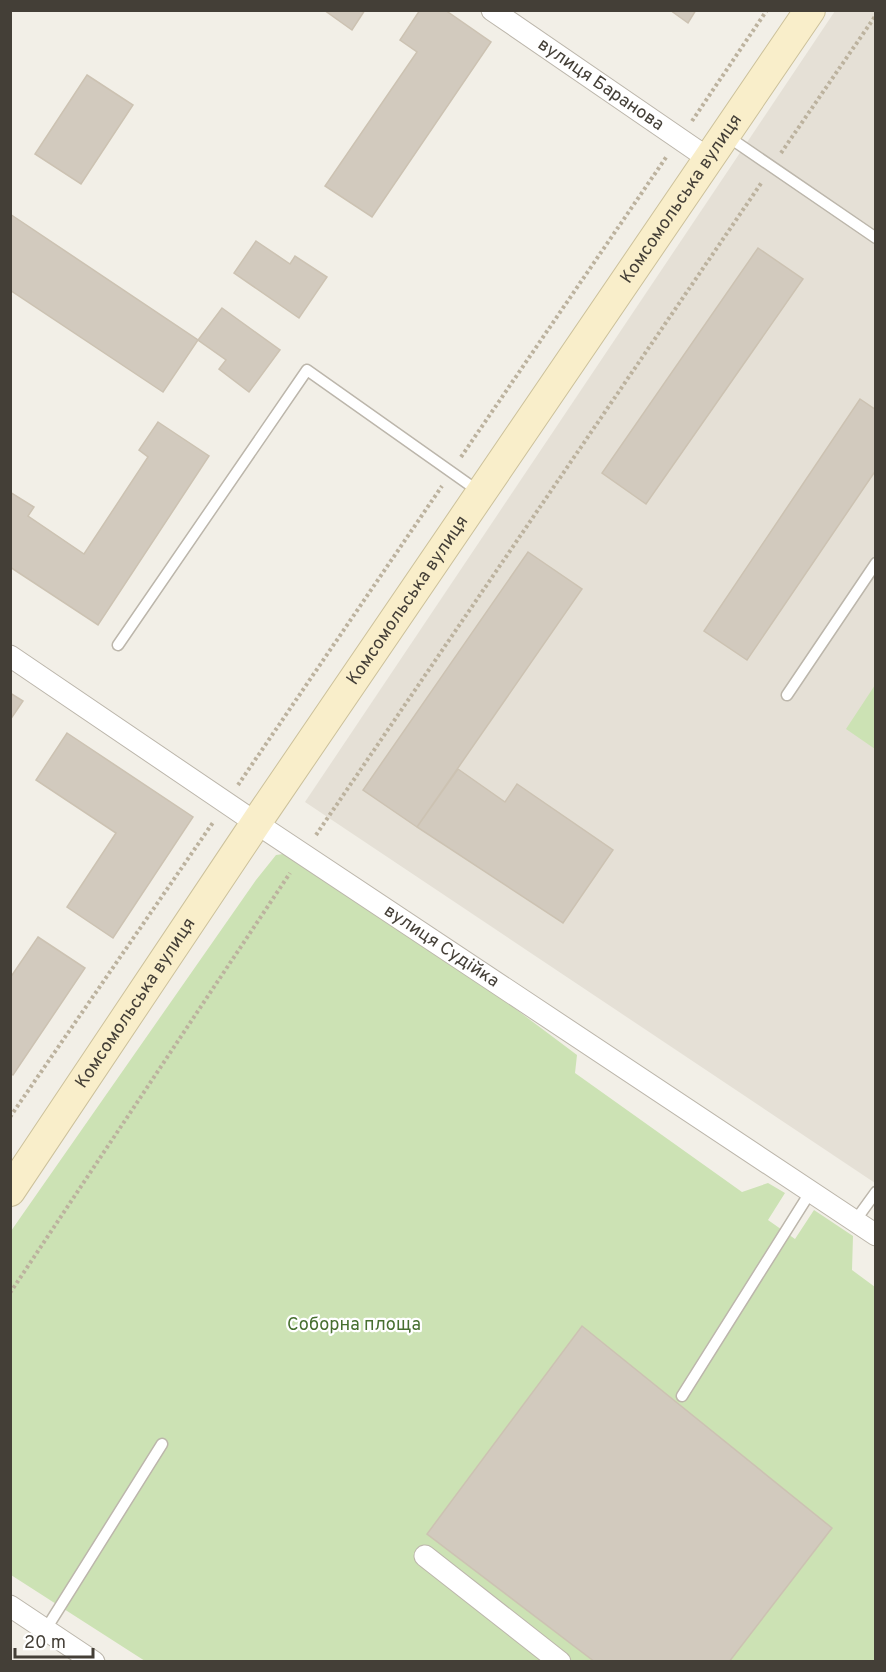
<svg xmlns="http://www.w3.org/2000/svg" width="886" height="1672" viewBox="0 0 886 1672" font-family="Overpass,sans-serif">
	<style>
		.residential { fill: #e5e0d6 }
		.green { fill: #cce2b4 }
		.building { fill: #d2cabe; stroke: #ccc2b2; stroke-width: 1.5 }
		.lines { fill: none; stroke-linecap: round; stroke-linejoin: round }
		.lane-casing { stroke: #bcb6ab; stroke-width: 13 }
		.street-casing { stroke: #bcb6ab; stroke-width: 23 }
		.secondary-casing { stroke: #ccc19b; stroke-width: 32 }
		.path { stroke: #bcb29e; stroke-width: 4; stroke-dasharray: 3 3; stroke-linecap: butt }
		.lane { stroke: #fff; stroke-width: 10 }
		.street { stroke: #fff; stroke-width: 21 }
		.secondary { stroke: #f9eeca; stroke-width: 30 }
		.labels { text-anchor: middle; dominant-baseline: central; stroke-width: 4.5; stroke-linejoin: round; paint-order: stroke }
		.street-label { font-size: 18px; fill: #443f37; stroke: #fff }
		.park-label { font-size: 18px; fill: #476f30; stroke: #fff }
	</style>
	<rect width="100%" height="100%" fill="#f2efe7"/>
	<path class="residential" d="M 835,11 L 875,11 L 875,1183 L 305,802 Z"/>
	<path class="green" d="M 875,685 L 876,749 L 875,749 L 846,729 Z
		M 290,853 L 321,863 L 577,1055 L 575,1073 L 742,1192 L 768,1183 L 785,1193 L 768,1220 L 795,1239 L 814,1210 L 853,1236 L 852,1270 L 875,1287 L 875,1661 L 145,1661 L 11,1575 L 11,1231 L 256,880 L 276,855 Z"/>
	<path class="building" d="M 324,10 L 365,10 L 352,30 Z
		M 420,10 L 445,10 L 491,42 L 372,217 L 325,186 L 417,52 L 400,40 Z
		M 670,10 L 696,10 L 688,23 Z
		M 87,75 L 133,105 L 81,184 L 35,154 Z
		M 10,214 L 198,340 L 163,392 L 10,290 Z
		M 256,241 L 290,264 L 295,256 L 327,277 L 299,318 L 234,273 Z
		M 758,248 L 803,279 L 646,504 L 602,473 Z
		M 222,308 L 280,350 L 249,392 L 219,369 L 226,360 L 198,340 Z
		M 860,399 L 876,410 L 876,470 L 747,660 L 704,631 Z
		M 158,422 L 209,456 L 98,625 L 10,567 L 10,492 L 34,507 L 28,516 L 84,554 L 148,457 L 139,450 Z
		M 528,552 L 582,589 L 417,827 L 363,790 Z
		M 10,693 L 23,701 L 10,720 Z
		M 67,733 L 193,817 L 113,938 L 67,907 L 116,833 L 36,780 Z
		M 458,769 L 505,802 L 517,784 L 613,850 L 563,923 L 417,827 Z
		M 38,937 L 85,968 L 13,1075 L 10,1073 L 10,978 Z
		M 582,1326 L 832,1528 L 729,1662 L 595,1662 L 427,1534 Z"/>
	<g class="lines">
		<defs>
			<path id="lane" d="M 727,136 L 876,238
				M 118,645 L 307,370 L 481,493
				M 787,695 L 876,563
				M 855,1221 L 876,1192
				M 682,1396 L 811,1191
				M 46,1629 L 162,1444"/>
			<g id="street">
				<path id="s1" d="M 492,10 L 709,159"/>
				<path id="s2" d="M 10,656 L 256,823 L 876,1235"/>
				<path d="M 425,1556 L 560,1662"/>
				<path d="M 10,1606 L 94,1662"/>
			</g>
			<g id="secondary">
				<path id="s3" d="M 10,1191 L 256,823 L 810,10"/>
			</g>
		</defs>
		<use href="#lane" class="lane-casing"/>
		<use href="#street" class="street-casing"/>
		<use href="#secondary" class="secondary-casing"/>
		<path class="path" d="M 692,121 L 767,10
			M 781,153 L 876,15
			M 461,457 L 667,156
			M 238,785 L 442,486
			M 316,835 L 762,182
			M 10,1117 L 214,821
			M 10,1293 L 290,873"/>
		<use href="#lane" class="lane"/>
		<use href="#street" class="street"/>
		<use href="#secondary" class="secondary"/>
	</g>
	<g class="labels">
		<g class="street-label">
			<text stroke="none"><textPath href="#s1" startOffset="132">вулиця Баранова</textPath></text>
			<text stroke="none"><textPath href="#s3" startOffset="1198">Комсомольська вулиця</textPath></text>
			<text stroke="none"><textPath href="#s3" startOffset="712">Комсомольська вулиця</textPath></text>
			<text stroke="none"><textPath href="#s2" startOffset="520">вулиця Судійка</textPath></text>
			<text stroke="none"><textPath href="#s3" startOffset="226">Комсомольська вулиця</textPath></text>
		</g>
		<g class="park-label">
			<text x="354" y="1325">Соборна площа</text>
		</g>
	</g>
	<rect width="886" height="1672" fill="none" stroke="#443f37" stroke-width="24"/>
	<path d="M15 1648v9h78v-9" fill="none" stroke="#443f37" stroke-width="3"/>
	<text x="24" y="1648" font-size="18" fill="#443f37" stroke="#ffffff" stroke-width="4.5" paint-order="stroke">20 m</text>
</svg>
